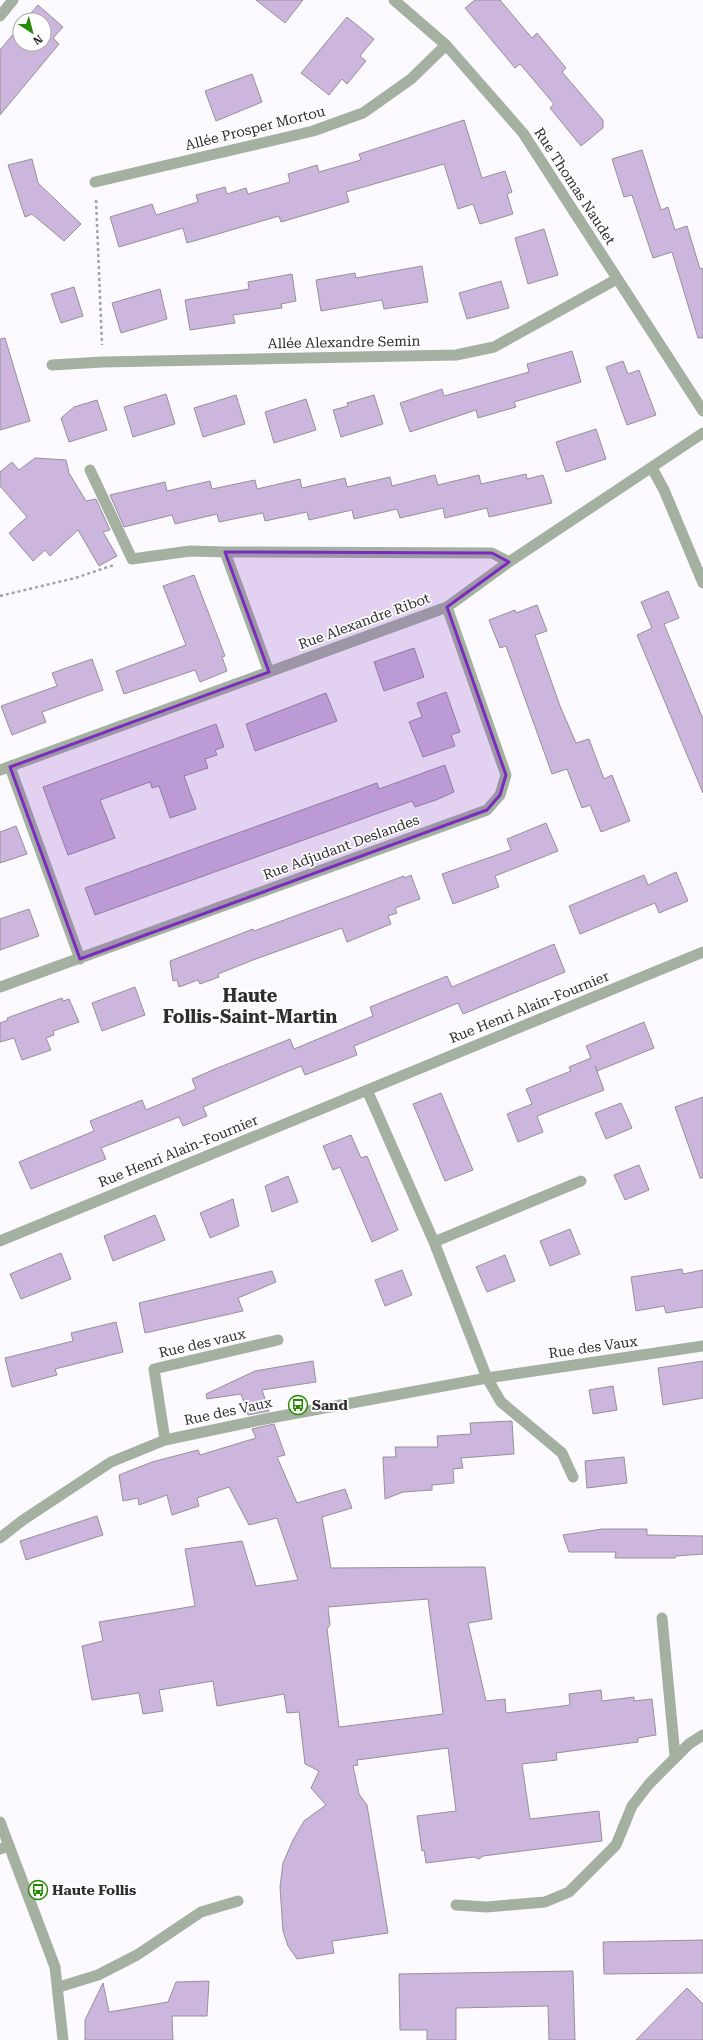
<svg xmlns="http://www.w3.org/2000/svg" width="703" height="2040" viewBox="0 0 703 2040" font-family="'Roboto Serif',serif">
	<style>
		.building { fill: #ccb6dd; stroke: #959098; fill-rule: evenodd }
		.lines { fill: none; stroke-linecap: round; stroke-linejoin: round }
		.path { stroke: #a4a2a6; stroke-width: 2.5; stroke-dasharray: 3 3; stroke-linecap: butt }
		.service { stroke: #a4b1a1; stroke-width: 11 }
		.minor { stroke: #a4b1a1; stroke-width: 11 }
		.tertiary { stroke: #a4b1a1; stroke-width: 11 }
		.marked { fill: #7b2cbf; fill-opacity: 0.2; stroke: #7b2cbf; stroke-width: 3; stroke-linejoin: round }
		.labels { text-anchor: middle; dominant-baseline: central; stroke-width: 3.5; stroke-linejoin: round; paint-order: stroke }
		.street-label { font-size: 14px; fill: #2f2d30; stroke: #fff }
		.poi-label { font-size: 14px; font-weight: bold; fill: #2f2d30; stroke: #fff; text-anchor: start }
		.district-label { font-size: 18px; font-weight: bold; fill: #2f2d30; stroke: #fff }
	</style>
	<rect width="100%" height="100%" fill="#fdfaff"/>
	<path class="building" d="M 256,0 L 303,0 L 285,23 Z
		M 475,0 L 500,0 L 532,38 L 537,33 L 566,68 L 562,72 L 603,120 L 603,128 L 581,146 L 550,108 L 554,104 L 520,64 L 515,68 L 465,8 Z
		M 38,5 L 63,27 L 53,38 L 59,44 L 0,115 L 0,50 L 20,26 L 20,44 L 44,44 L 44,20 L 25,20 Z
		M 347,17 L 374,39 L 360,56 L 366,61 L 357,72 L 347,84 L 342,79 L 329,95 L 301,73 Z
		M 252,74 L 262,102 L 216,121 L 205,91 Z
		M 464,120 L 482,178 L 505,171 L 512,192 L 507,194 L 513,214 L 480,224 L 473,204 L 458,209 L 444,164 L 346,192 L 349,202 L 281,222 L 279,216 L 187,243 L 183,228 L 119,247 L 110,217 L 152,204 L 156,215 L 198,202 L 196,195 L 225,187 L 227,194 L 246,188 L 248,194 L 290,182 L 288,174 L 317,165 L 319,172 L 361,160 L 359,154 Z
		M 642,150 L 661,210 L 668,207 L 675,230 L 687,226 L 700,269 L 703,268 L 703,338 L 698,338 L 672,252 L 653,258 L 632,195 L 624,197 L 612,159 Z
		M 32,159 L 38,183 L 81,224 L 64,241 L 32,214 L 25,217 L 8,165 Z
		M 544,229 L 558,275 L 528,284 L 515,238 Z
		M 422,266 L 428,302 L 384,309 L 382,300 L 321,311 L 316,280 L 355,273 L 356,278 Z
		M 292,274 L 296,301 L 281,304 L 282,308 L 233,315 L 235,323 L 190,330 L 185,300 L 249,289 L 248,282 Z
		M 501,281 L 509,308 L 467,319 L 459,293 Z
		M 74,287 L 83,316 L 61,323 L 51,294 Z
		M 160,289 L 167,319 L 121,333 L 112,303 Z
		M 5,338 L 30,421 L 0,430 L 0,339 Z
		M 572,351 L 581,382 L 514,402 L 516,407 L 478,418 L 476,410 L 410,432 L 400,403 L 442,389 L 444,396 L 529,372 L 527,364 Z
		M 623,361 L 628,374 L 639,370 L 656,415 L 627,425 L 606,367 Z
		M 166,394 L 175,424 L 133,437 L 124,407 Z
		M 236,395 L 245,424 L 203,437 L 194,408 Z
		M 374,395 L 383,424 L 341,437 L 333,410 L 348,406 L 347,403 Z
		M 306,399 L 316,430 L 274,443 L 265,412 Z
		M 97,400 L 107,430 L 69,442 L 61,418 L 74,407 Z
		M 596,429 L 606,459 L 566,472 L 556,442 Z
		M 35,458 L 66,460 L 69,473 L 86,501 L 96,499 L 110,530 L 103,532 L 117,556 L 99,566 L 78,530 L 50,556 L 45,550 L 33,561 L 9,533 L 27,517 L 0,486 L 0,472 L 12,462 L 19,470 Z
		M 526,474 L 527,479 L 543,475 L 552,503 L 489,517 L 487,508 L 445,518 L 443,508 L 400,518 L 397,509 L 354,519 L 352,510 L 309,520 L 307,512 L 265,521 L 263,513 L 219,522 L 217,514 L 175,524 L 172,515 L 124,527 L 110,495 L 165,482 L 167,491 L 210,481 L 212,489 L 255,480 L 257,489 L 300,479 L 302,488 L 345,478 L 347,487 L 390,477 L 392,486 L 435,475 L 438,485 L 479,475 L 481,484 Z
		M 194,575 L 225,656 L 222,657 L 227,671 L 200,682 L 195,670 L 124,694 L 116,671 L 186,645 L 163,586 Z
		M 668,591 L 679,618 L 664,624 L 703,719 L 703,793 L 637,635 L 652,628 L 641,602 Z
		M 537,605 L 547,631 L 535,635 L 560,706 L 576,743 L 589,739 L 604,779 L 612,775 L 630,821 L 601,832 L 590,805 L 582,808 L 567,769 L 552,774 L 506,646 L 500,648 L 489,620 L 515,610 L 516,613 Z
		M 414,648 L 424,677 L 384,691 L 374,662 Z
		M 92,659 L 103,690 L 42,712 L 46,722 L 12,735 L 1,706 L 57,686 L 52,673 Z
		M 446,692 L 460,732 L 451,735 L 455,746 L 423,757 L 409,722 L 422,717 L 417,703 Z
		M 326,693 L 337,721 L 255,751 L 246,724 Z
		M 216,724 L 224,747 L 215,750 L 217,755 L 205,759 L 208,768 L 184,776 L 196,809 L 170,818 L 159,786 L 152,788 L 150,782 L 100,800 L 115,838 L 68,855 L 43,787 Z
		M 445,765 L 454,792 L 436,800 L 415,807 L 412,801 L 95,915 L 85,888 L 377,783 L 379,789 Z
		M 546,823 L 558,851 L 495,876 L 499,887 L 453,904 L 442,874 L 511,850 L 507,839 Z
		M 16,826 L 27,854 L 0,863 L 0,832 Z
		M 676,872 L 688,901 L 659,913 L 655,903 L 580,934 L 569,906 L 644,875 L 648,885 Z
		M 411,875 L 420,899 L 395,908 L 397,913 L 388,916 L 391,924 L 347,942 L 342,928 L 253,960 L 218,974 L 219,977 L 200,984 L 198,980 L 179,987 L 177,980 L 173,981 L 170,961 L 253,929 L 254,931 L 404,876 L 405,878 Z
		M 29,909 L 39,936 L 0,950 L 0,919 Z
		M 554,944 L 565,972 L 463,1014 L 458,1003 L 354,1046 L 357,1055 L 305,1075 L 301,1066 L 277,1076 L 203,1107 L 207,1116 L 183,1126 L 179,1117 L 101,1148 L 106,1159 L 31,1189 L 19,1162 L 94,1131 L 90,1121 L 142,1100 L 146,1110 L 196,1089 L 192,1079 L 215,1069 L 290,1039 L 294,1049 L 373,1016 L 370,1007 L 447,976 L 452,987 Z
		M 135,987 L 145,1015 L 102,1031 L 92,1003 Z
		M 62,998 L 63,1001 L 69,999 L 79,1022 L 53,1031 L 54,1035 L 46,1038 L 51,1050 L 22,1060 L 14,1038 L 0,1042 L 0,1023 L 8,1020 L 7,1018 Z
		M 644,1022 L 654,1048 L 597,1071 L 595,1066 L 604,1090 L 537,1116 L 543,1132 L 518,1142 L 507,1114 L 532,1104 L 526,1089 L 571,1071 L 569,1067 L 591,1058 L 586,1046 Z
		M 441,1093 L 473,1170 L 445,1181 L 413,1104 Z
		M 703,1097 L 703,1178 L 700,1178 L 675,1107 Z
		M 621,1103 L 632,1128 L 606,1139 L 595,1113 Z
		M 351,1135 L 361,1158 L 367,1156 L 398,1230 L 372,1242 L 340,1167 L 333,1170 L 323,1146 Z
		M 639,1165 L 649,1190 L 625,1200 L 614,1175 Z
		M 288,1176 L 298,1202 L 272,1212 L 265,1186 Z
		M 233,1199 L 239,1226 L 210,1238 L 200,1213 Z
		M 155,1215 L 165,1240 L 113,1261 L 104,1236 Z
		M 570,1229 L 580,1254 L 550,1266 L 540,1241 Z
		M 61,1253 L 71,1279 L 21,1299 L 10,1274 Z
		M 505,1255 L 515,1281 L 487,1292 L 476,1267 Z
		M 682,1269 L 683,1274 L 703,1270 L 703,1307 L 666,1313 L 664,1306 L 636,1311 L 631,1277 Z
		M 402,1270 L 412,1295 L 385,1306 L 375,1280 Z
		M 272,1271 L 276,1282 L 238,1298 L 243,1311 L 145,1333 L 139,1303 Z
		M 116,1322 L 123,1352 L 55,1369 L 57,1375 L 12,1387 L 5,1358 L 73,1341 L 71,1333 Z
		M 313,1361 L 316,1382 L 262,1390 L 269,1411 L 248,1415 L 241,1394 L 207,1399 L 206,1394 L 255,1371 Z
		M 703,1361 L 703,1398 L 663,1405 L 658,1368 Z
		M 613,1386 L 617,1410 L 593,1414 L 589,1390 Z
		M 512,1421 L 514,1454 L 461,1458 L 463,1468 L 453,1469 L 454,1483 L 432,1485 L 432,1490 L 403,1492 L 385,1499 L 383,1457 L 396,1457 L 395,1447 L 438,1447 L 437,1436 L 471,1434 L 470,1423 Z
		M 274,1424 L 285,1455 L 277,1457 L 297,1503 L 345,1489 L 352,1508 L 322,1517 L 331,1568 L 485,1567 L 492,1619 L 468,1623 L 486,1701 L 505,1699 L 506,1713 L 570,1705 L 569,1694 L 601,1690 L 602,1701 L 634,1697 L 634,1701 L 652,1699 L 656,1735 L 638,1738 L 638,1742 L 556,1753 L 557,1760 L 522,1764 L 530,1819 L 599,1811 L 602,1841 L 483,1856 L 479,1859 L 474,1857 L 426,1863 L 424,1850 L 422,1851 L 417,1816 L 456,1811 L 448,1748 L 357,1760 L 358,1765 L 353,1766 L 359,1794 L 367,1805 L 388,1933 L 332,1941 L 334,1953 L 297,1959 L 288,1946 L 283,1931 L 280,1887 L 283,1863 L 293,1840 L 304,1821 L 326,1805 L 311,1788 L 319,1771 L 305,1764 L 299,1712 L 287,1713 L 284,1694 L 217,1706 L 213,1681 L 159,1690 L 163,1711 L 143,1714 L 139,1693 L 92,1700 L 82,1646 L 103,1641 L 99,1622 L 195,1606 L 185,1549 L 242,1541 L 256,1586 L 298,1580 L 277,1518 L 249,1525 L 229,1487 L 197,1498 L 199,1506 L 172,1515 L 167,1495 L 139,1505 L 138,1498 L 123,1501 L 119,1475 L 152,1462 L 198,1450 L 200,1455 L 256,1438 L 252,1429 ZM 428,1599 L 443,1714 L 339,1727 L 327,1629 L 330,1625 L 328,1607 Z
		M 624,1457 L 627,1483 L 587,1488 L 585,1461 Z
		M 97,1516 L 103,1535 L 26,1560 L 20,1541 Z
		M 602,1529 L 647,1529 L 647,1535 L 703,1536 L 703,1554 L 676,1556 L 675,1558 L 615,1558 L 616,1552 L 569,1552 L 563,1535 Z
		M 703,1940 L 703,1973 L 604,1974 L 603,1942 Z
		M 573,1971 L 575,2040 L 549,2040 L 548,2006 L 456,2008 L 456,2040 L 427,2040 L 427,2030 L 400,2030 L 399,1974 Z
		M 209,1981 L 207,2016 L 172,2016 L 173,2040 L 85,2040 L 85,2020 L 103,1983 L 109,2012 L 168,2002 L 176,1982 Z
		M 687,1988 L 703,2004 L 703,2040 L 636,2040 Z"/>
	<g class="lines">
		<path class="path" d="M 96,200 L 102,345
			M 0,596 L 75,578 L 114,565"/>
		<path class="service" d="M 487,1378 L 501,1402 L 562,1453 L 573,1477
			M 662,1618 L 675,1756
			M 456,1905 L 486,1907 L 545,1902 L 569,1892 L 616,1845 L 632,1806 L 649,1784 L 689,1744 L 703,1735
			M 59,1987 L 98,1975 L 137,1955 L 201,1912 L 238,1901"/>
		<path class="minor" d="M 394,0 L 446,45 L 523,133 L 703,411
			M 95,182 L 313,131 L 363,113 L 411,79 L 446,45
			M 52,365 L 102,362 L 456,355 L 494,347 L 617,279
			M 652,468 L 664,490 L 703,583
			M 90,470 L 132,559 L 190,551 L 225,552 L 269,672
			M 225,552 L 492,553 L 509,562
			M 10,767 L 80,959
			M 0,770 L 447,607 L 509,562 L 703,433
			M 0,987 L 487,810 L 500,795 L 506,775 L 447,607
			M 367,1090 L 434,1242 L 487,1378
			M 0,1241 L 703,952
			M 434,1242 L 581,1181
			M 165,1440 L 154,1369 L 278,1340
			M 0,1538 L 23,1520 L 111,1462 L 165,1440 L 265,1419 L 487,1378 L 703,1346
			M 0,1849 L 9,1846"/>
		<path class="tertiary" d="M 0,16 L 13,0
			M 0,1822 L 55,1967 L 63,2040"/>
	</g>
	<path class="marked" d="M 225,552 L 492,553 L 509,562 L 447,607 L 506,775 L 500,795 L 487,810 L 80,959 L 10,767 L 269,672 Z"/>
	<defs>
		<symbol id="bus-ring" viewBox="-11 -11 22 22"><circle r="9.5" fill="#fff" stroke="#258b04" stroke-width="1.5"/><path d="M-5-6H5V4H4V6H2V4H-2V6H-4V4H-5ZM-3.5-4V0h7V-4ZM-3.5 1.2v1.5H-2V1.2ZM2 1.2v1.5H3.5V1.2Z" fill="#258b04"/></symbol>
	</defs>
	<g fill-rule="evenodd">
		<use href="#bus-ring" x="287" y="1394" width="22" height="22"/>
		<use href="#bus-ring" x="27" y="1879" width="22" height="22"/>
	</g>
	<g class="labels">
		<g class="street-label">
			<text transform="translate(255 128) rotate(-14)">Allée Prosper Mortou</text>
			<text transform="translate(575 186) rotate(57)">Rue Thomas Naudet</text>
			<text transform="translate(344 342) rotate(-1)">Allée Alexandre Semin</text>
			<text transform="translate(364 621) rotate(-20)">Rue Alexandre Ribot</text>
			<text transform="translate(341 847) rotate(-20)">Rue Adjudant Deslandes</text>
			<text transform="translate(529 1007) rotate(-22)">Rue Henri Alain-Fournier</text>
			<text transform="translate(178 1151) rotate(-22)">Rue Henri Alain-Fournier</text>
			<text transform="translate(202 1343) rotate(-13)">Rue des vaux</text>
			<text transform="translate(593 1347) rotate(-8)">Rue des Vaux</text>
			<text transform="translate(228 1411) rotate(-12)">Rue des Vaux</text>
		</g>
		<g class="poi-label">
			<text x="312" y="1405">Sand</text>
			<text x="52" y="1890">Haute Follis</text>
		</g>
		<g class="district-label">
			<text x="250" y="995">Haute<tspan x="250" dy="21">Follis-Saint-Martin</tspan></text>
		</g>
	</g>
	<g transform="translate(32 32) rotate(144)"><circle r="19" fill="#ffffff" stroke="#acabac"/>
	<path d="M0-3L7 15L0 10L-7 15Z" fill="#258b04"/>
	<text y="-6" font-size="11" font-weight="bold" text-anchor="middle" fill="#2f2d30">N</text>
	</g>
</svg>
